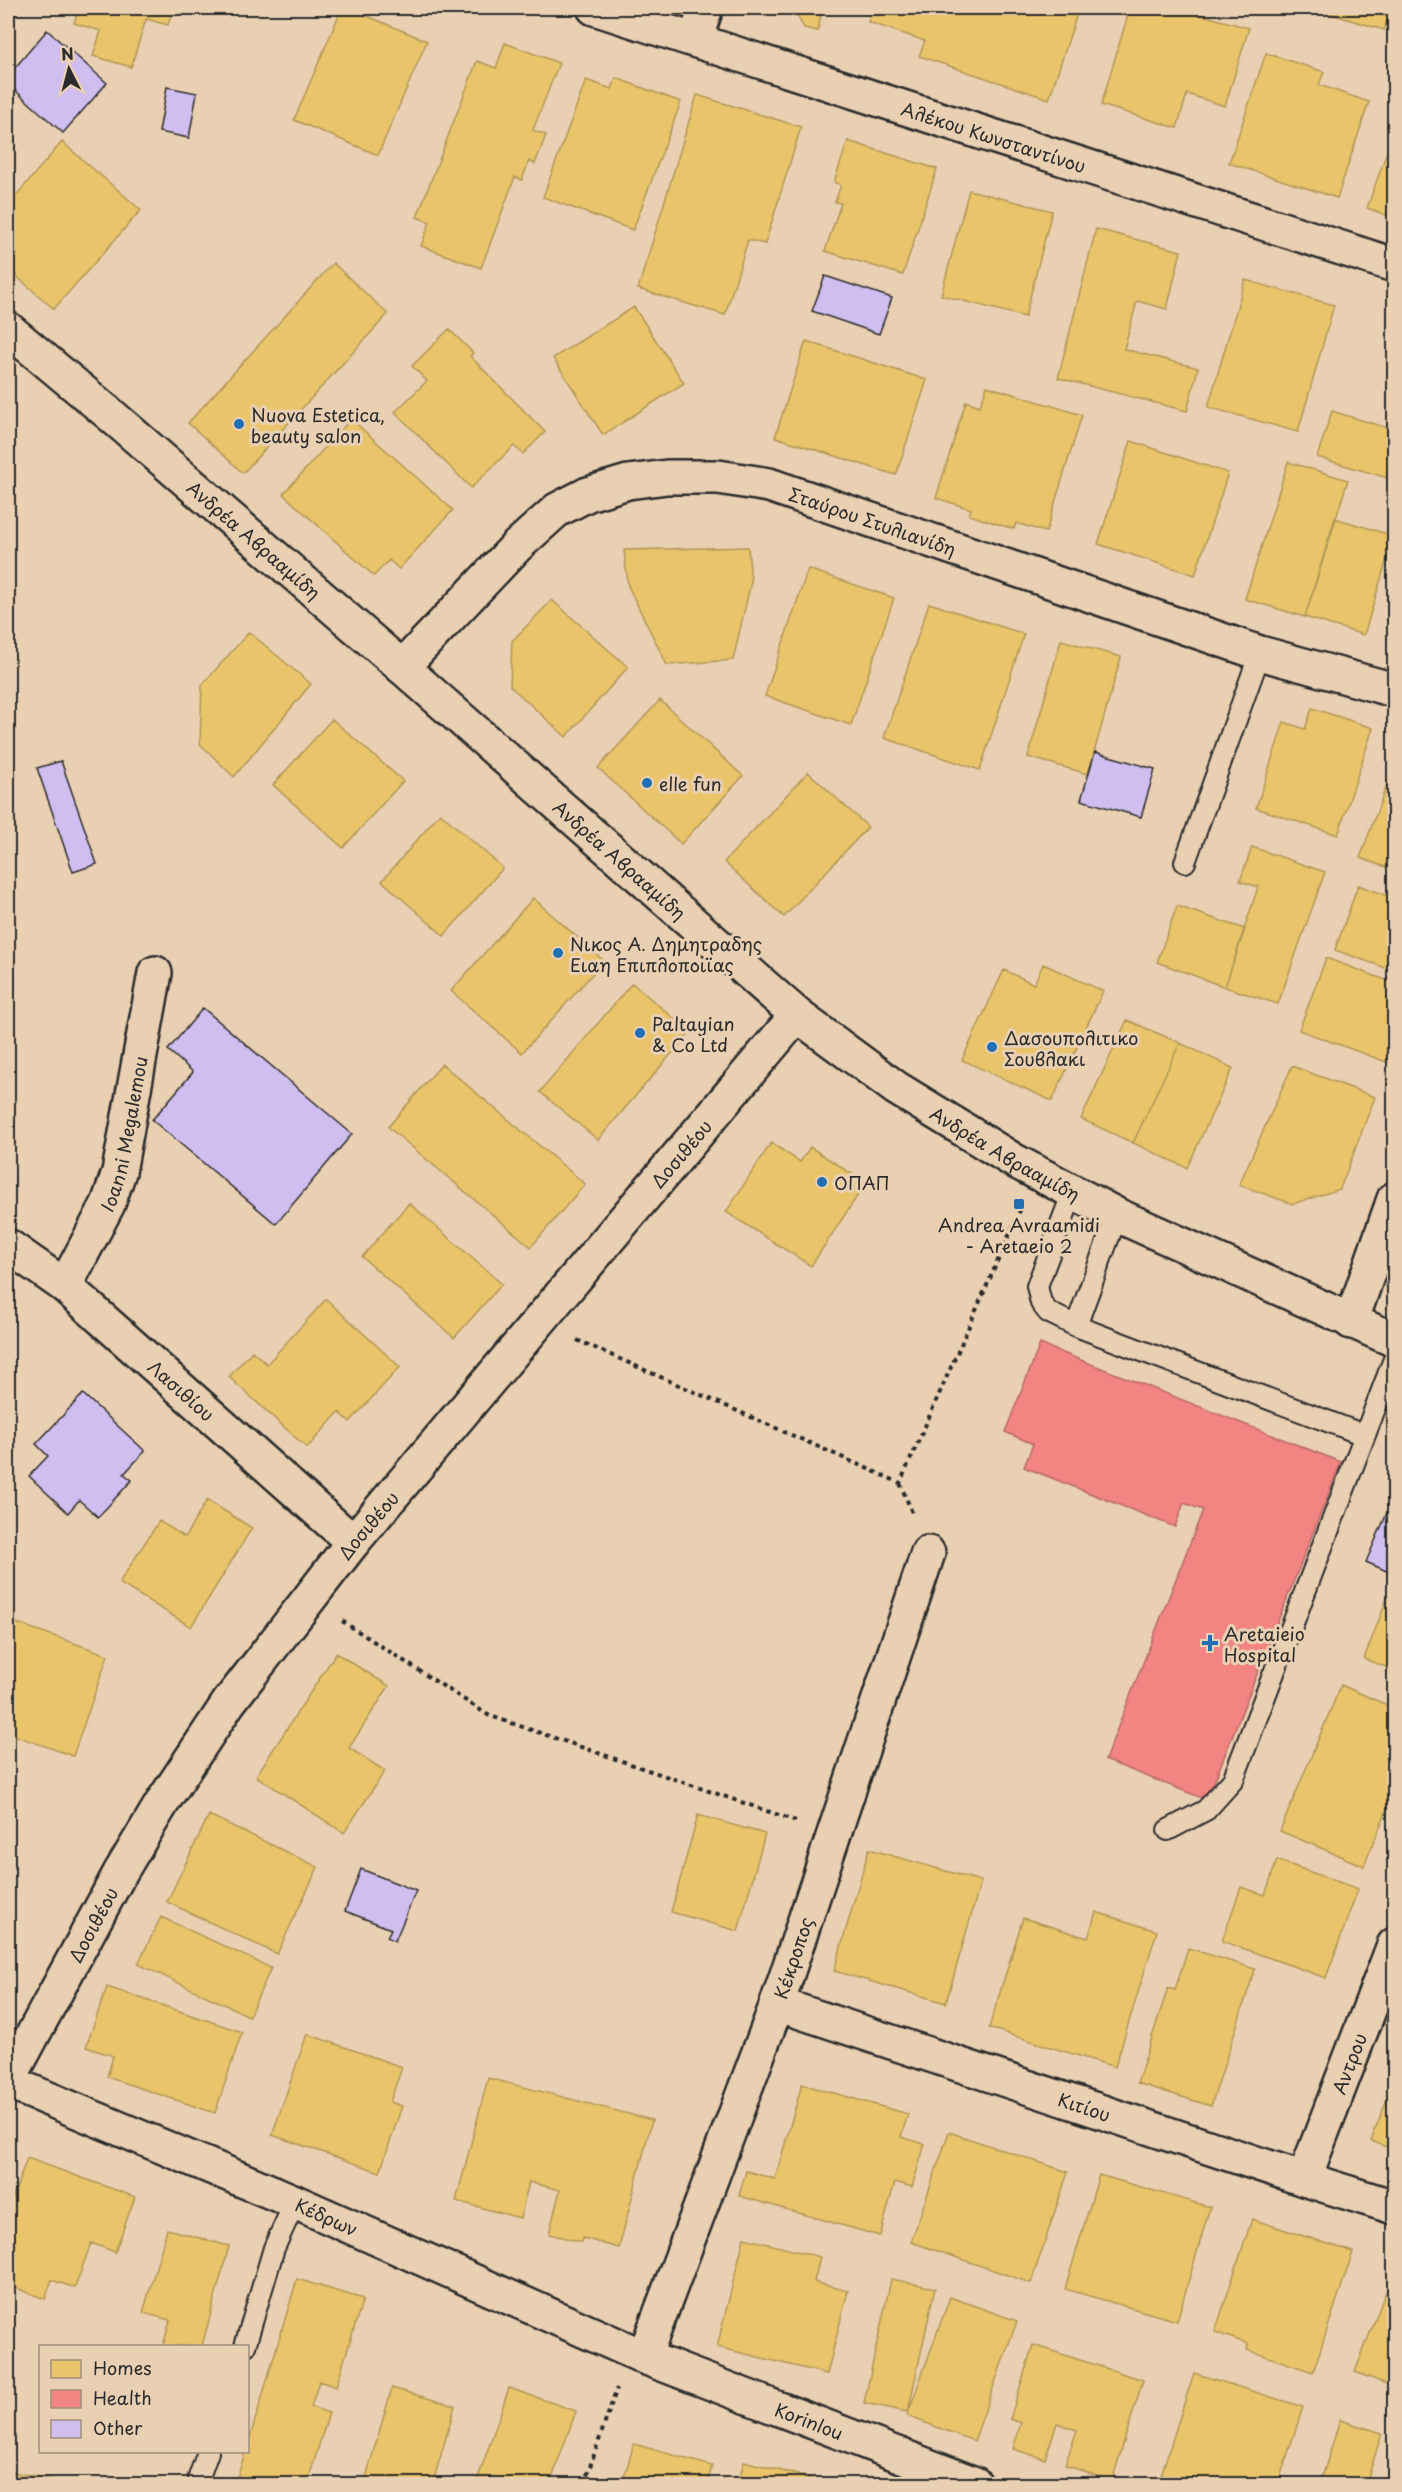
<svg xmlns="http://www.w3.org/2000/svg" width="1402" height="2492" viewBox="0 0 1402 2492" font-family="'Playpen Sans',sans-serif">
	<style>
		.homes { fill: #e9c46a; stroke: #b09657; stroke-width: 1.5 }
		.health { fill: #f28482; stroke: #b66968; stroke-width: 1.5 }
		.building { fill: #cfbeef; stroke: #2b2b2b; stroke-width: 1.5 }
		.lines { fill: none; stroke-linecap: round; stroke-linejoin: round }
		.lane-casing { stroke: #2b2b2b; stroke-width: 24 }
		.street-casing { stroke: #2b2b2b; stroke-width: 38 }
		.secondary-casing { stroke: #2b2b2b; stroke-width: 38 }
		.path { stroke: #2b2b2b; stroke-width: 4; stroke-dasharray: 4.5 4.5; stroke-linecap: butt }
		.lane { stroke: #ead0b2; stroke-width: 20 }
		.street { stroke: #ead0b2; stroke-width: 33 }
		.secondary { stroke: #ead0b2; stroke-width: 33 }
		.poi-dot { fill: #1f6fb2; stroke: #ead0b2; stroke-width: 2 }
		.labels { text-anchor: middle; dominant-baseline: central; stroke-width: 6; stroke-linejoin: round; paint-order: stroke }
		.street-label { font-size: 18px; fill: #2b2b2b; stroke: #ead0b2 }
		.poi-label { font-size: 18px; fill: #2b2b2b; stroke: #ead0b2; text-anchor: start }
	</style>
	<rect width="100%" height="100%" fill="#ead0b2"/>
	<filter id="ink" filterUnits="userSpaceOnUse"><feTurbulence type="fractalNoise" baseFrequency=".0167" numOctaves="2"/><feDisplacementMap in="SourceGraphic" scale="12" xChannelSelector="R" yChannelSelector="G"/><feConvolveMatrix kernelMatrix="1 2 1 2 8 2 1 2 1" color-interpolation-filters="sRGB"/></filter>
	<g filter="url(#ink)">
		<path class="homes" d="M 79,8 L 173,8 L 168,25 L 146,19 L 131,67 L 93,56 L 101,31 L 74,23 Z
			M 342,8 L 348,8 L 427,41 L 378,155 L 294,120 Z
			M 793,8 L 822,8 L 818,31 L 804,28 Z
			M 873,8 L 1079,8 L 1049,99 L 919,56 L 925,41 L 868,22 Z
			M 1130,8 L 1177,8 L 1249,28 L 1225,106 L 1187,94 L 1177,128 L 1101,105 Z
			M 1311,8 L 1391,8 L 1384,30 Z
			M 505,43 L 559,63 L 533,130 L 546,135 L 535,164 L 529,161 L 522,180 L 515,177 L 481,268 L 421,246 L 430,222 L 417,217 L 477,61 L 496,68 Z
			M 1266,53 L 1324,72 L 1319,85 L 1369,102 L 1337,198 L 1229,163 Z
			M 616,78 L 681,102 L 633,230 L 543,197 L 586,80 L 612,89 Z
			M 697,95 L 801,127 L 765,244 L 748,240 L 725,315 L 638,289 Z
			M 1394,132 L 1394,218 L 1367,208 Z
			M 848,141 L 937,169 L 903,275 L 825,251 L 841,203 L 835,202 L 841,185 L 834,182 Z
			M 62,142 L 141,210 L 54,309 L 8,269 L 8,205 Z
			M 969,190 L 1052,211 L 1025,317 L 941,295 Z
			M 1096,229 L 1181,251 L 1167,309 L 1137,301 L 1124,349 L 1198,368 L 1187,411 L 1058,378 Z
			M 333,263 L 388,314 L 243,473 L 188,423 Z
			M 1245,280 L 1334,305 L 1298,432 L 1208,407 Z
			M 634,307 L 684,383 L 603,435 L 553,358 Z
			M 449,329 L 473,353 L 470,356 L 545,432 L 523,454 L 514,446 L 471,488 L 395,412 L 427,381 L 412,366 Z
			M 806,341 L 927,380 L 896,475 L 775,437 Z
			M 987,386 L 1082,415 L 1046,532 L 1016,523 L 1014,529 L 969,515 L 971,509 L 936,498 L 966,401 L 980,406 Z
			M 1332,411 L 1394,430 L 1394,467 L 1391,479 L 1317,457 Z
			M 351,419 L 453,510 L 399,569 L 389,560 L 374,576 L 283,494 Z
			M 1131,441 L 1228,473 L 1195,575 L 1098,544 Z
			M 1288,462 L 1348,480 L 1305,617 L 1245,599 Z
			M 1335,518 L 1394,536 L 1364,635 L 1305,617 Z
			M 748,547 L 751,582 L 733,660 L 667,665 L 628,586 L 624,550 Z
			M 808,569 L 894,598 L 851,725 L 765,696 Z
			M 552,600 L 628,667 L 566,737 L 510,686 L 512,641 Z
			M 929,603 L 1024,634 L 980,770 L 884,738 Z
			M 249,632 L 311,684 L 234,777 L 200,744 L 202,685 Z
			M 1061,640 L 1121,657 L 1088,774 L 1028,757 Z
			M 660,700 L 743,776 L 681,844 L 598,768 Z
			M 1312,708 L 1373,728 L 1338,835 L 1256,808 L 1284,722 L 1305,729 Z
			M 332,719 L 403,781 L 343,848 L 273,785 Z
			M 1394,765 L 1394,870 L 1360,858 Z
			M 808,772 L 868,827 L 784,917 L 724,862 Z
			M 440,813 L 503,868 L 444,936 L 382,881 Z
			M 1252,847 L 1325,872 L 1278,1004 L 1225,987 L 1258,887 L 1240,881 Z
			M 1358,885 L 1394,898 L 1394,971 L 1335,950 Z
			M 533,898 L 604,961 L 522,1053 L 451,991 Z
			M 1177,906 L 1245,929 L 1225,987 L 1157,962 Z
			M 1326,958 L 1394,983 L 1394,1056 L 1392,1064 L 1299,1030 Z
			M 1043,964 L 1103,991 L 1052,1101 L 962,1060 L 1004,970 L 1034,984 Z
			M 632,983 L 690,1032 L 598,1140 L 540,1092 Z
			M 1127,1020 L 1180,1043 L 1133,1143 L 1081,1119 Z
			M 1180,1043 L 1233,1068 L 1187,1168 L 1133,1143 Z
			M 442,1064 L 585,1184 L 531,1247 L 388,1127 Z
			M 1292,1066 L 1375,1097 L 1340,1189 L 1293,1204 L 1239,1185 Z
			M 771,1143 L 800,1162 L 810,1147 L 866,1183 L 811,1266 L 726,1212 Z
			M 409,1203 L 502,1284 L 454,1338 L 362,1257 Z
			M 326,1299 L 400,1367 L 350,1422 L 339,1412 L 307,1448 L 229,1377 L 252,1351 L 267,1364 Z
			M 207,1500 L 252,1528 L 191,1627 L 119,1583 L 159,1521 L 185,1537 Z
			M 1388,1596 L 1394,1599 L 1394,1670 L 1364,1659 Z
			M 8,1620 L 108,1655 L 73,1756 L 8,1733 Z
			M 336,1653 L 389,1686 L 349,1748 L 385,1771 L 344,1833 L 256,1776 Z
			M 1341,1685 L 1394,1708 L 1394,1792 L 1364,1866 L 1280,1831 Z
			M 209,1815 L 318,1867 L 277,1954 L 167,1902 Z
			M 698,1815 L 765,1834 L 738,1931 L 671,1912 Z
			M 869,1849 L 981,1881 L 946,2003 L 834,1971 Z
			M 1277,1860 L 1358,1889 L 1326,1978 L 1222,1941 L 1241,1887 L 1265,1895 Z
			M 1096,1912 L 1157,1931 L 1115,2067 L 989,2028 L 1023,1918 L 1088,1938 Z
			M 161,1917 L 271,1968 L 249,2016 L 138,1964 Z
			M 1188,1948 L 1255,1969 L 1211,2106 L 1137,2083 L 1168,1988 L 1175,1990 Z
			M 107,1987 L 242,2032 L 215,2113 L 107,2077 L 113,2056 L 86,2047 Z
			M 307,2034 L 402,2067 L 390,2102 L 402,2106 L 380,2172 L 272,2135 Z
			M 488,2078 L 652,2120 L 619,2248 L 583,2238 L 582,2242 L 549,2234 L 560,2190 L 529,2182 L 520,2218 L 456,2201 Z
			M 802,2084 L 908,2114 L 901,2137 L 925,2144 L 912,2187 L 895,2182 L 880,2236 L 739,2196 L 746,2171 L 775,2179 Z
			M 1392,2086 L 1394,2086 L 1394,2150 L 1371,2141 Z
			M 949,2132 L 1068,2172 L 1031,2283 L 911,2242 Z
			M 27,2158 L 135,2197 L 115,2252 L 91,2243 L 75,2288 L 52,2280 L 45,2299 L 8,2285 L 8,2211 Z
			M 1099,2175 L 1210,2207 L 1177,2321 L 1065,2289 Z
			M 1252,2219 L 1353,2252 L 1313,2372 L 1247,2350 L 1248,2344 L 1215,2332 Z
			M 167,2229 L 229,2246 L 202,2346 L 163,2346 L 170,2320 L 143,2313 Z
			M 744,2238 L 820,2257 L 814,2282 L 848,2291 L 827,2374 L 717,2347 Z
			M 297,2279 L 363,2299 L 336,2387 L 319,2381 L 311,2407 L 329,2413 L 307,2484 L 245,2484 L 236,2482 L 245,2452 L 248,2452 L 248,2444 Z
			M 891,2279 L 935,2288 L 908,2412 L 864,2403 Z
			M 1386,2291 L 1394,2295 L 1394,2387 L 1355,2372 Z
			M 950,2297 L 1017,2321 L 974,2441 L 907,2416 Z
			M 1033,2345 L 1143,2380 L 1112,2481 L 1065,2465 L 1077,2430 L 1057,2423 L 1045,2459 L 1013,2449 L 1021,2423 L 1010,2419 Z
			M 1194,2373 L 1303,2407 L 1278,2484 L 1191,2484 L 1161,2475 Z
			M 392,2388 L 455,2406 L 434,2479 L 451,2484 L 364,2484 Z
			M 509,2388 L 576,2411 L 550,2484 L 476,2484 Z
			M 1340,2420 L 1382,2433 L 1366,2484 L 1320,2484 Z
			M 634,2444 L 712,2466 L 707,2484 L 622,2484 Z
			M 1394,2454 L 1394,2484 L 1385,2484 Z
			M 744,2461 L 832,2484 L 738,2484 Z
			M 8,2471 L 63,2482 L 62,2484 L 8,2484 Z"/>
		<path class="health" d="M 1040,1344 L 1341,1462 L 1207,1800 L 1105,1760 L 1203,1510 L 1184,1503 L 1175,1527 L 1024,1467 L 1033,1444 L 1005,1432 Z"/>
		<path class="building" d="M 47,30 L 107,83 L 63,133 L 8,84 L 8,76 Z
			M 167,87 L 197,93 L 189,138 L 159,132 Z
			M 825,276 L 892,298 L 879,334 L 812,311 Z
			M 1095,752 L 1155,769 L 1141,817 L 1081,800 Z
			M 61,761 L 97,864 L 73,872 L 37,768 Z
			M 203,1008 L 352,1134 L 276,1224 L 152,1120 L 193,1072 L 168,1050 Z
			M 83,1394 L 145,1451 L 124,1474 L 132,1480 L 98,1517 L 79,1500 L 68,1513 L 29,1476 L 48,1456 L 36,1444 Z
			M 1393,1499 L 1394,1499 L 1394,1559 L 1389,1572 L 1366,1562 Z
			M 361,1869 L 416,1891 L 395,1941 L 387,1937 L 391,1929 L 345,1911 Z"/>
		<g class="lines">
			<defs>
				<path id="lane" d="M 1185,862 L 1260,653
					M 1073,1192 L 1037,1286 L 1041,1303 L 1048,1312 L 1076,1326 L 1364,1435
					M 1076,1326 L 1117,1215
					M 1168,1830 L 1206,1810 L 1233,1780 L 1394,1359
					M 245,2346 L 274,2248 L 295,2202
					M 199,2477 L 208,2452"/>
				<g id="street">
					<path id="s1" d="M 594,8 L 1394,265"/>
					<path d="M 695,40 L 706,8"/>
					<path id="s2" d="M 402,667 L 517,546 L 557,510 L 588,494 L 628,482 L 667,477 L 718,477 L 769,485 L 1260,653 L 1394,690"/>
					<path id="s3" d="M 8,1246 L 65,1286 L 353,1542"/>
					<path id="s4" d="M 65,1286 L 108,1204 L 119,1172 L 155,973"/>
					<path d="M 1351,1322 L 1394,1199"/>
					<path id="s5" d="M 777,2004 L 1304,2179 L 1394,2207"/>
					<path id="s6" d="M 8,2082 L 295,2202 L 644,2357 L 975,2484"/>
					<path id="s7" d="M 1304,2179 L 1394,1945"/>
					<path id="s8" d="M 644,2357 L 777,2004 L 928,1553"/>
				</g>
				<g id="secondary">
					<path id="s9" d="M 8,329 L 112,416 L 402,667 L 797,1015 L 896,1088 L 1013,1160 L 1117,1215 L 1394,1340"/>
					<path id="s10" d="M 8,2081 L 120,1873 L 162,1803 L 229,1702 L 353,1542 L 797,1015"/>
				</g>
			</defs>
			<use href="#lane" class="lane-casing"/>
			<use href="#street" class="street-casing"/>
			<use href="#secondary" class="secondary-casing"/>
			<path class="path" d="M 577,1340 L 900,1483 L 1021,1208
				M 900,1483 L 913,1515
				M 342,1621 L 488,1715 L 796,1821
				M 584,2484 L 617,2388"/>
			<use href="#lane" class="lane"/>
			<use href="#street" class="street"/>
			<use href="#secondary" class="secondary"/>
		</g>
	</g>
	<g class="poi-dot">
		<circle cx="239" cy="424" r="6"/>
		<circle cx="647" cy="783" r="6"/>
		<circle cx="558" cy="953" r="6"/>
		<circle cx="640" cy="1033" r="6"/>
		<circle cx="992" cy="1047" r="6"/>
		<circle cx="822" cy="1182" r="6"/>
		<rect x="1013" y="1198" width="12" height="12" rx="3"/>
		<path d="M1207 1634h6v6h6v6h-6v6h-6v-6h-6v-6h6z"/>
	</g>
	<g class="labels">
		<g class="street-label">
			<text stroke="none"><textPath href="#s1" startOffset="420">Αλέκου Κωνσταντίνου</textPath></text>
			<text stroke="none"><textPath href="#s2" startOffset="549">Σταύρου Στυλιανίδη</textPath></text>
			<text stroke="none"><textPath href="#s9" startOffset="324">Ανδρέα Αβρααμίδη</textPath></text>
			<text stroke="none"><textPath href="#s9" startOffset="810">Ανδρέα Αβρααμίδη</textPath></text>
			<text stroke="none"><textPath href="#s4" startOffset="165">Ioanni Megalemou</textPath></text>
			<text stroke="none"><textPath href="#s10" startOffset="1150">Δοσιθέου</textPath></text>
			<text stroke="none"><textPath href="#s9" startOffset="1296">Ανδρέα Αβρααμίδη</textPath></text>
			<text stroke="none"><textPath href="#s3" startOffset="226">Λασιθίου</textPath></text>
			<text stroke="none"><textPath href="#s10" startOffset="664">Δοσιθέου</textPath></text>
			<text stroke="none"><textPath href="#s10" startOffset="178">Δοσιθέου</textPath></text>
			<text stroke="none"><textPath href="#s8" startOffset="426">Κέκροπος</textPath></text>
			<text stroke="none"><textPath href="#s7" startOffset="124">Αντρου</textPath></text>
			<text stroke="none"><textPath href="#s5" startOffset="324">Κιτίου</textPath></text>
			<text stroke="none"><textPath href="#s6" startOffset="346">Κέδρων</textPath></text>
			<text stroke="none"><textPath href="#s6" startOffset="870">Korinlou</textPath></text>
		</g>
		<g class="poi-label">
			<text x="251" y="414">Nuova Estetica,<tspan x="251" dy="21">beauty salon</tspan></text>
			<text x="659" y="783">elle fun</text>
			<text x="570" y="943">Νικος Α. Δημητραδης<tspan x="570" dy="21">Ειαη Επιπλοποιϊας</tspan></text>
			<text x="652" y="1023">Paltayian<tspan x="652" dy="21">&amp; Co Ltd</tspan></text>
			<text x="1004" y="1037">Δασουπολιτικο<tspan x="1004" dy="21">Σουβλακι</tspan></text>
			<text x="834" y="1182">ΟΠΑΠ</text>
			<text x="1019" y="1224" text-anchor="middle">Andrea Avraamidi<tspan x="1019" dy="21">- Aretaeio 2</tspan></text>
			<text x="1224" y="1633">Aretaieio<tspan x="1224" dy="21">Hospital</tspan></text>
		</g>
	</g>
	<rect width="1402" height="2492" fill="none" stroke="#ead0b2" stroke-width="30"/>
	<rect x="15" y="15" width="1372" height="2462" fill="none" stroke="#2b2b2b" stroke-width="2" filter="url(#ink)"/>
	<rect x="39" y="2345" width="210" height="108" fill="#ead0b2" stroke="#9e8e7c" stroke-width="1.5"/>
	<rect x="51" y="2360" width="30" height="18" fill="#e9c46a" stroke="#9e8e7c" stroke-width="1.5"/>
	<text x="93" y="2375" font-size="18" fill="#2b2b2b">Homes</text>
	<rect x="51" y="2390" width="30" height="18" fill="#f28482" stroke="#9e8e7c" stroke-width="1.5"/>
	<text x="93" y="2405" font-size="18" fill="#2b2b2b">Health</text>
	<rect x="51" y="2420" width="30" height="18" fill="#cfbeef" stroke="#9e8e7c" stroke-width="1.5"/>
	<text x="93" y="2435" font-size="18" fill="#2b2b2b">Other</text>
	<g transform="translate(69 69) rotate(354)" stroke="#ead0b2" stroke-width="4.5" paint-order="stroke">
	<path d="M0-4.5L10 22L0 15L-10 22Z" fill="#2b2b2b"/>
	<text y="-9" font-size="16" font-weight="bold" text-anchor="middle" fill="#2b2b2b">N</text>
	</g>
</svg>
